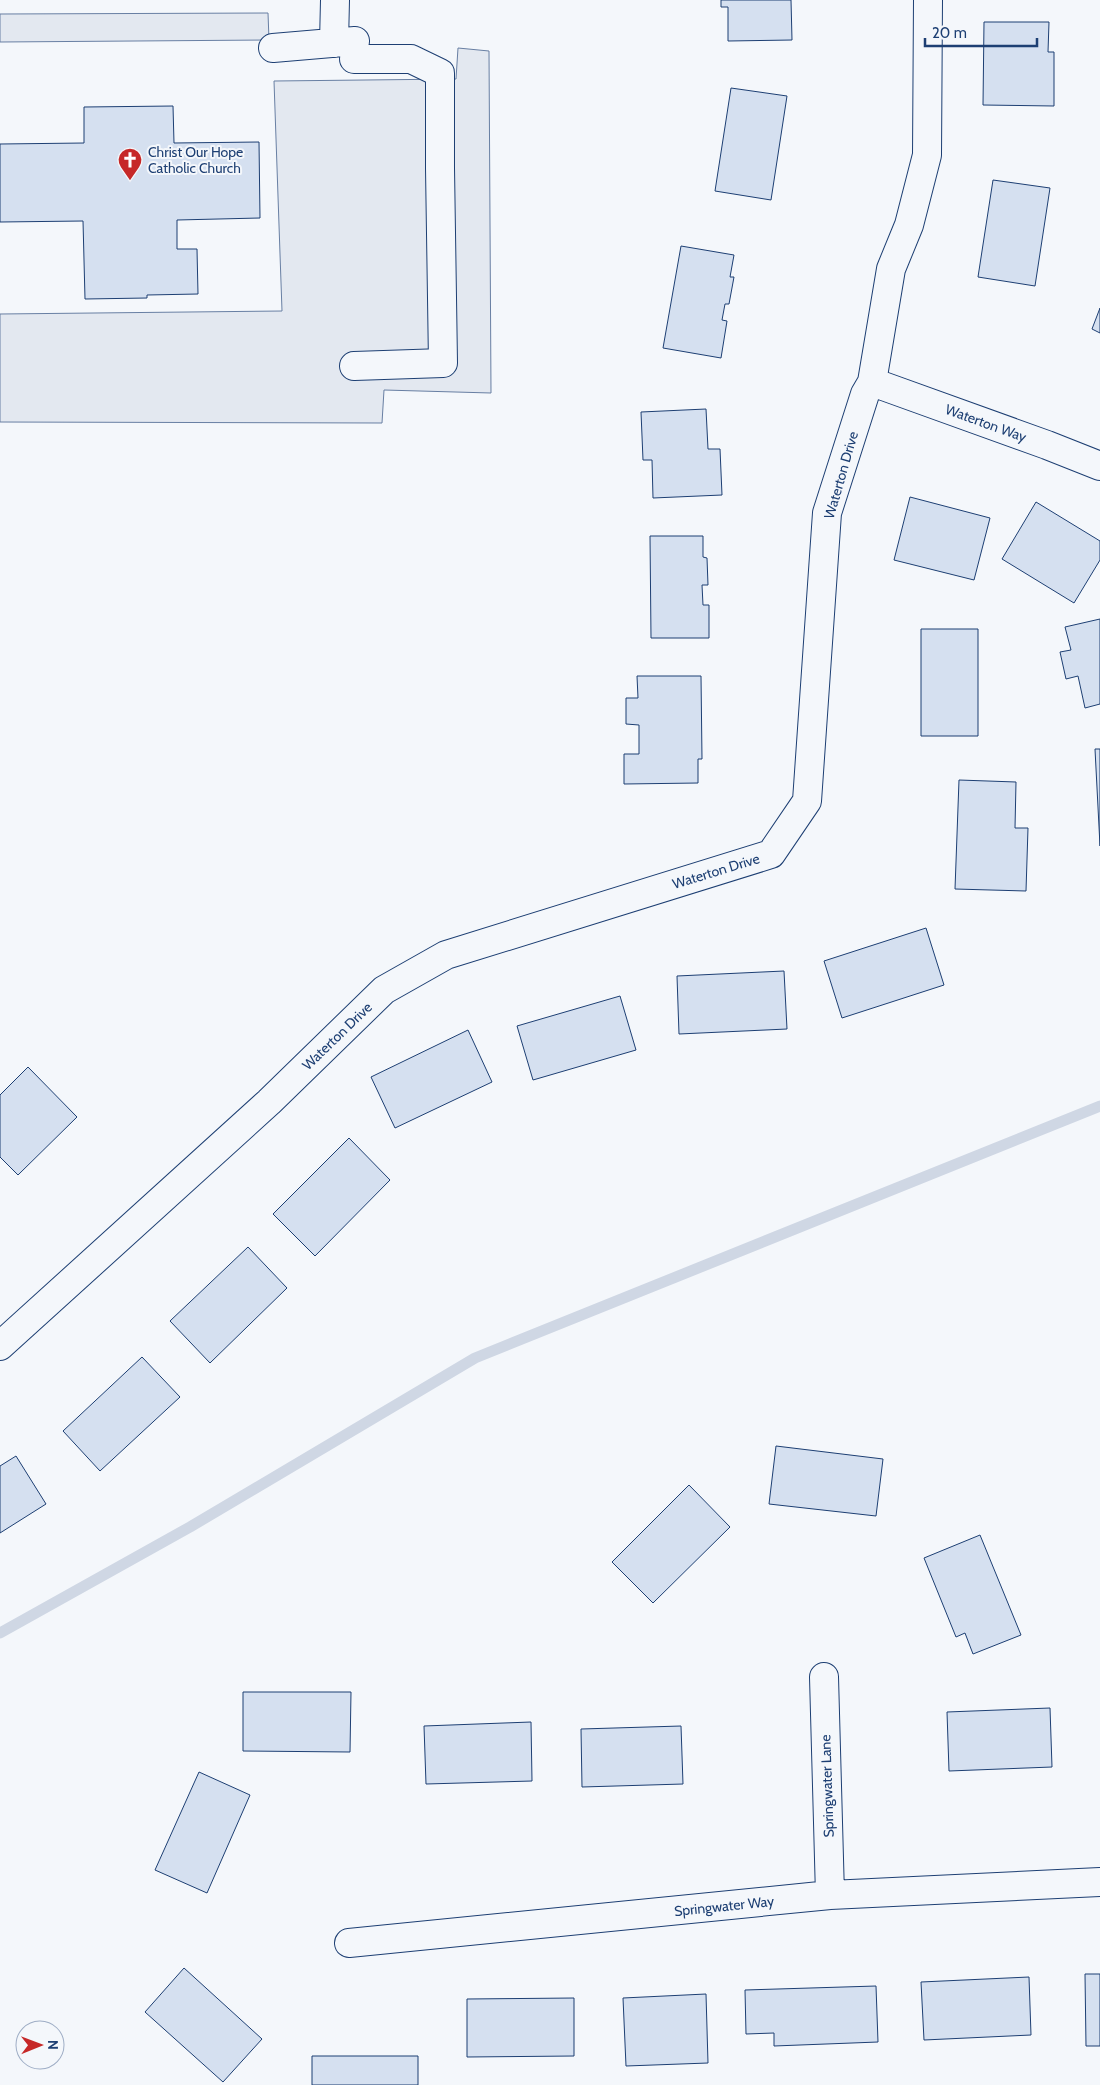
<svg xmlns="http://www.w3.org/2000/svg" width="1100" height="2085" viewBox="0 0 1100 2085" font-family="Cabin,sans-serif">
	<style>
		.parking { fill: #e3e8f0; stroke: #687fa3 }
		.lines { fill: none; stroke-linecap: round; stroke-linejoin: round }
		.stream { stroke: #cfd7e4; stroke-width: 11 }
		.building { fill: #d5e0f0; stroke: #1d3f73 }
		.minor-casing { stroke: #1d3f73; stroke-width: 30 }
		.minor { stroke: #f4f7fb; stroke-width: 28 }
		.labels { text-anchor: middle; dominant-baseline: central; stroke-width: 4; stroke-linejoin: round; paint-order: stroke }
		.poi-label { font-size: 14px; fill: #1d3f73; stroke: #f4f7fb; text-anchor: start }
		.street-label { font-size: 14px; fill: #1d3f73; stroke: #f4f7fb }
	</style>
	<rect width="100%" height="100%" fill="#f4f7fb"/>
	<path class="parking" d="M 268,13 L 269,40 L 0,42 L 0,14 Z
		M 458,48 L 489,51 L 491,393 L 384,390 L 382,423 L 0,422 L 0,314 L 282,311 L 274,81 L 456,79 Z"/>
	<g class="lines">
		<path class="stream" d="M 0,1633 L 190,1527 L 475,1358 L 1100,1106"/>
	</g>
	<path class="building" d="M 721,0 L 791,0 L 792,40 L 728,41 L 728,7 L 721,7 Z
		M 984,22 L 1049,22 L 1048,52 L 1054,52 L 1054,106 L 983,105 Z
		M 731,88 L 787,96 L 771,200 L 715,191 Z
		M 173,106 L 174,143 L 259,142 L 260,218 L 177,220 L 177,249 L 197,249 L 198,294 L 147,295 L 147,298 L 85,299 L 83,221 L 0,222 L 0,144 L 84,143 L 84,107 Z
		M 993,180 L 1050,188 L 1035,286 L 978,277 Z
		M 681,246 L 734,255 L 730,277 L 734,277 L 729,304 L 725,304 L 722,320 L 727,321 L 721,358 L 663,348 Z
		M 1100,308 L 1100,333 L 1092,329 Z
		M 706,409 L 708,449 L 720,449 L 722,495 L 653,498 L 652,460 L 643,460 L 641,412 Z
		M 910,497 L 990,518 L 974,580 L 894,560 Z
		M 1036,502 L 1100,541 L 1100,560 L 1074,603 L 1002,559 Z
		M 650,536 L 703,536 L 703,557 L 707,558 L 708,585 L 702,585 L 703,605 L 709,605 L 709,638 L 651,638 Z
		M 1100,619 L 1100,704 L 1085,708 L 1078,676 L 1066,679 L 1060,652 L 1071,650 L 1065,627 Z
		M 921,629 L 978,629 L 978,736 L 921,736 Z
		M 637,676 L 701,676 L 702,759 L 698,759 L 698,783 L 624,784 L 624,754 L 639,754 L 639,725 L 626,724 L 626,698 L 638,698 Z
		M 1095,749 L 1100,749 L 1100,846 Z
		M 959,780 L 1016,782 L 1015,828 L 1028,828 L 1026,891 L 955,889 Z
		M 926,928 L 944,985 L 842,1018 L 824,961 Z
		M 784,971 L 787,1029 L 679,1034 L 677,976 Z
		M 620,996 L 636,1050 L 533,1080 L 517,1026 Z
		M 468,1030 L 492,1082 L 395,1128 L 371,1077 Z
		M 28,1067 L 77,1117 L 18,1175 L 0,1157 L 0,1095 Z
		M 349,1138 L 390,1180 L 315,1256 L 273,1214 Z
		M 248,1247 L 287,1288 L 210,1363 L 170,1321 Z
		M 142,1357 L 180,1397 L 100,1471 L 63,1431 Z
		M 776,1446 L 883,1459 L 876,1516 L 769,1504 Z
		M 16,1456 L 46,1504 L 0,1533 L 0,1466 Z
		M 689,1485 L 730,1527 L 653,1603 L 612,1562 Z
		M 980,1535 L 1021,1635 L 973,1654 L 965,1633 L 956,1637 L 924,1558 Z
		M 243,1692 L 351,1692 L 350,1752 L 243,1751 Z
		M 1050,1708 L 1052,1767 L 949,1771 L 947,1712 Z
		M 531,1722 L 532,1781 L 426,1784 L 424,1726 Z
		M 681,1726 L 683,1784 L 582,1787 L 581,1729 Z
		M 199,1772 L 250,1795 L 207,1893 L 155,1870 Z
		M 184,1968 L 262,2039 L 223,2082 L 145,2012 Z
		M 1085,1974 L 1100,1974 L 1100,2046 L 1086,2046 Z
		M 1029,1977 L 1031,2035 L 924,2040 L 921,1982 Z
		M 876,1986 L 878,2042 L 774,2046 L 774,2033 L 746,2034 L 745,1990 Z
		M 706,1994 L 708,2063 L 626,2066 L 623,1998 Z
		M 574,1998 L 574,2056 L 467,2057 L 467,1999 Z
		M 312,2056 L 418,2056 L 418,2085 L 312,2085 Z"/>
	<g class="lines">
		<defs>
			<path id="minor" d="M 334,43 L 335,0
				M 273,48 L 355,41
				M 354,366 L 443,363 L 440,168 L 440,73 L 411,59 L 354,59
				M 872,382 L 1047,445 L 1100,466
				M 0,1346 L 269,1102 L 384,990 L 446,955 L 771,854 L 807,801 L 827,513 L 865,394 L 872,382 L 891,269 L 909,225 L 927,155 L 928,0
				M 824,1677 L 830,1895
				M 349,1943 L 830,1895 L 1100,1882"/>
		</defs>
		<use href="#minor" class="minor-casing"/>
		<use href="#minor" class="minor"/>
	</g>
	<defs>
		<symbol id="church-pin" viewBox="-11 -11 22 30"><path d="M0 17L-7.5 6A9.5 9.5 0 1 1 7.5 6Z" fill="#c62828" stroke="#f4f7fb"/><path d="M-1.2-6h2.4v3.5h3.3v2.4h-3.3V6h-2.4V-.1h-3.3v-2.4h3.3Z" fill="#fff"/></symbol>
	</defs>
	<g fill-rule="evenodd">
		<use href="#church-pin" x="116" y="146" width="28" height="38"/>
	</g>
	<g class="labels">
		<g class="poi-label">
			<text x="148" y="152">Christ Our Hope<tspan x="148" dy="16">Catholic Church</tspan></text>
		</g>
		<g class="street-label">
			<text transform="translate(986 423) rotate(20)">Waterton Way</text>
			<text transform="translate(841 475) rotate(-74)">Waterton Drive</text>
			<text transform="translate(716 871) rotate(-17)">Waterton Drive</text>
			<text transform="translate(337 1036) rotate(-44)">Waterton Drive</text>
			<text transform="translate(827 1786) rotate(-92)">Springwater Lane</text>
			<text transform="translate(724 1906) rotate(-6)">Springwater Way</text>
		</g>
	</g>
	<g transform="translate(40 2045) rotate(89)"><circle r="24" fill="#f4f7fb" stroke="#9eadc5"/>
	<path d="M0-4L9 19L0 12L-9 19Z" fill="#c62828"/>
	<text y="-8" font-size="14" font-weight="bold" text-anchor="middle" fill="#1d3f73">N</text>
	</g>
	<path d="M925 38v8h112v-8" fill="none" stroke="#1d3f73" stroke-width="2.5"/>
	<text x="932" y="38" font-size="15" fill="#1d3f73" stroke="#f4f7fb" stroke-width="4" paint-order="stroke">20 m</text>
</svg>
